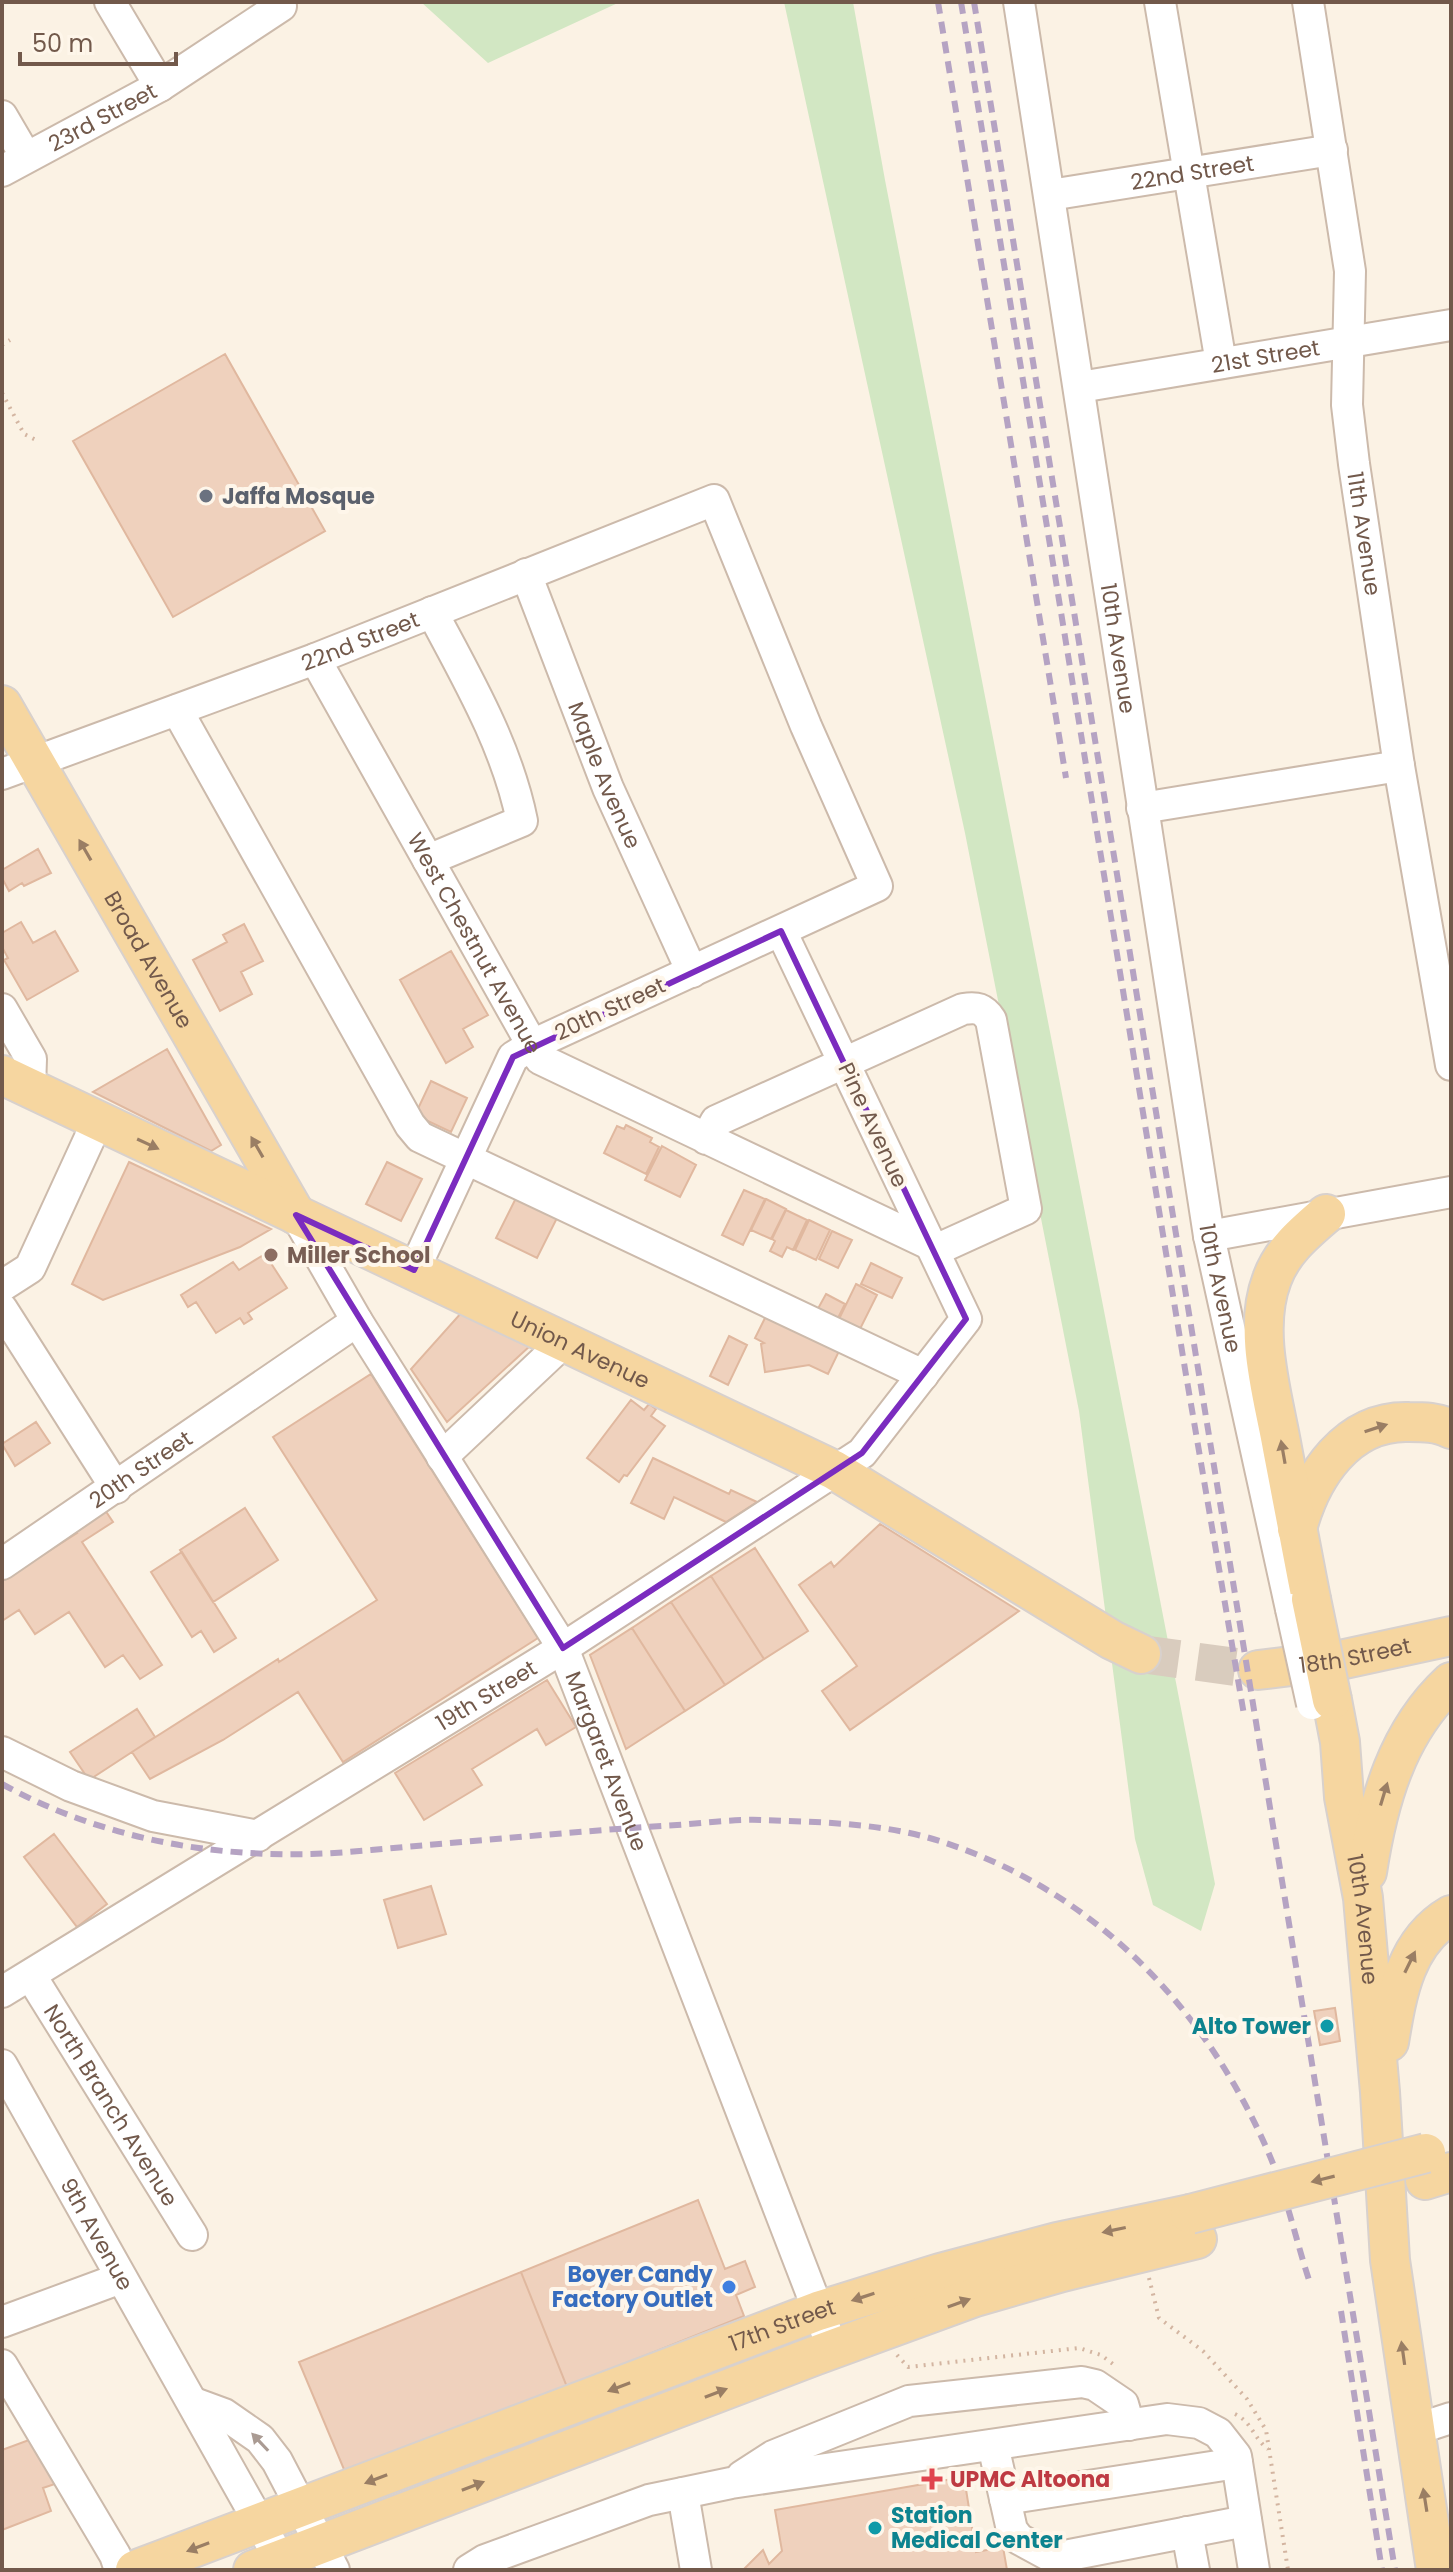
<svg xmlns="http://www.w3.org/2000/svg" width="1453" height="2572" viewBox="0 0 1453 2572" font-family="Poppins,sans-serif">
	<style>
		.green { fill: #d2e7c3 }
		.building { fill: #efd1bd; stroke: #e0b89f; stroke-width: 2 }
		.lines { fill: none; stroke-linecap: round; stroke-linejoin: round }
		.major-tunnel { stroke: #d9ccbe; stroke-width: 38; stroke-dasharray: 38 19; stroke-linecap: butt }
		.minor-casing { stroke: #ccbaab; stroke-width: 34 }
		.major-casing { stroke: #d8d1cd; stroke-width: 42 }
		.path { stroke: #d3b5a1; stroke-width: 4; stroke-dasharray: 2 6; stroke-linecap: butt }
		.minor { stroke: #fff; stroke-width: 30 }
		.major { stroke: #f6d6a0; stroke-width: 38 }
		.rail { stroke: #b5a3c3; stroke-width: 6; stroke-dasharray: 12 8; stroke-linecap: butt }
		.minor-bridge-casing { stroke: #ccbaab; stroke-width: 34; stroke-linecap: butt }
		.major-bridge-casing { stroke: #d8d1cd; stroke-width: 42; stroke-linecap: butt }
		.minor-bridge { stroke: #fff; stroke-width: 30 }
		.major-bridge { stroke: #f6d6a0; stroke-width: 38 }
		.oneway { fill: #9a7e64 }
		.oneway2 { fill: #aa9b93 }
		.marked { fill: none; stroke: #7b2cbf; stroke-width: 6; stroke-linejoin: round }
		.worship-dot { fill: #6b7280; stroke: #fef6ea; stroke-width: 3 }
		.education-dot { fill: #8d6e63; stroke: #fef6ea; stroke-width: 3 }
		.culture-dot { fill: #0f9aa8; stroke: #fef6ea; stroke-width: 3 }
		.shop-dot { fill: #3f7fe0; stroke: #fef6ea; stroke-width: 3 }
		.health-dot { fill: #e0444e; stroke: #fef6ea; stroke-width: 3 }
		.labels { text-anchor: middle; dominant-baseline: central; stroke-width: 8; stroke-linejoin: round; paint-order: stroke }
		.street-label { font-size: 22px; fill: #72594b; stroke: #fef6ea }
		.worship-label { font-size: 22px; font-weight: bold; fill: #5b616d; stroke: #fef6ea; text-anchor: start }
		.education-label { font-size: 22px; font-weight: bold; fill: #785e54; stroke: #fef6ea; text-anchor: start }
		.culture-label { font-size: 22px; font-weight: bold; fill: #0d838f; stroke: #fef6ea; text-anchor: end }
		.shop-label { font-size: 22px; font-weight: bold; fill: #366cbe; stroke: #fef6ea; text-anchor: end }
		.health-label { font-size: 22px; font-weight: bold; fill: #be3a42; stroke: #fef6ea; text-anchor: start }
	</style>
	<rect width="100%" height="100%" fill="#fbf2e4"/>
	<path class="green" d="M 421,2 L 620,2 L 488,63 Z
		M 784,2 L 853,2 L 885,180 L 1215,1884 L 1201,1931 L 1153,1905 L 1135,1839 L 1079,1411 L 965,833 Z"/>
	<path class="building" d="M 225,354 L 325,531 L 173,617 L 73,441 Z
		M 38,849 L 51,873 L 24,886 L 22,883 L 9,891 L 2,878 L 2,870 Z
		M 21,922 L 33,943 L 55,931 L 78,971 L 27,1000 L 4,960 L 8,958 L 2,947 L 2,933 Z
		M 244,924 L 263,961 L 241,972 L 252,994 L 220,1011 L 193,960 L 227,942 L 223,935 Z
		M 451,951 L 488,1015 L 463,1029 L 473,1047 L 446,1063 L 400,980 Z
		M 167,1049 L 221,1145 L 211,1151 L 93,1092 Z
		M 431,1081 L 467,1098 L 451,1132 L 415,1115 Z
		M 626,1125 L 652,1138 L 650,1142 L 659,1147 L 646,1174 L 604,1153 L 617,1126 L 624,1129 Z
		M 662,1146 L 696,1165 L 680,1197 L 645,1180 Z
		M 129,1162 L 271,1229 L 240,1247 L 103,1300 L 72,1284 Z
		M 387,1162 L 422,1179 L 401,1221 L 366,1204 Z
		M 744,1190 L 765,1199 L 743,1245 L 722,1235 Z
		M 519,1192 L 560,1212 L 537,1258 L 496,1238 Z
		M 766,1199 L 786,1209 L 771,1239 L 751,1230 Z
		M 786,1210 L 807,1220 L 793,1250 L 787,1247 L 782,1257 L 770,1251 L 775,1241 L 772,1239 Z
		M 809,1220 L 830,1230 L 816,1260 L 795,1250 Z
		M 832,1231 L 852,1240 L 838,1268 L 819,1259 Z
		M 265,1254 L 287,1288 L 248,1313 L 252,1319 L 244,1324 L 240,1318 L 216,1333 L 196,1302 L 188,1307 L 181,1295 L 233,1262 L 239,1270 Z
		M 871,1263 L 902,1278 L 892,1298 L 861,1284 Z
		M 856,1284 L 877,1295 L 859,1331 L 838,1321 Z
		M 826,1294 L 845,1304 L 835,1324 L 815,1314 Z
		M 769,1310 L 842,1345 L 828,1374 L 809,1365 L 765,1372 L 761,1344 L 764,1343 L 755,1338 Z
		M 462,1312 L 531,1345 L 447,1422 L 411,1369 Z
		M 729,1336 L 747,1345 L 728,1385 L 710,1376 Z
		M 371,1374 L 538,1638 L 343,1762 L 298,1692 L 223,1740 L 150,1779 L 132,1752 L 278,1659 L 279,1662 L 377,1600 L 273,1437 Z
		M 631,1400 L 644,1410 L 649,1404 L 656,1409 L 651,1416 L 665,1426 L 627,1476 L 624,1475 L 619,1482 L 587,1458 Z
		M 36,1422 L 50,1443 L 15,1466 L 2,1444 Z
		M 653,1458 L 729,1494 L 731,1490 L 757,1502 L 726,1522 L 674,1497 L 664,1519 L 631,1503 Z
		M 245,1508 L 278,1560 L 213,1602 L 180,1550 Z
		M 105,1510 L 113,1522 L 82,1542 L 162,1665 L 140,1679 L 123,1655 L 105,1667 L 69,1612 L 35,1634 L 19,1610 L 2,1621 L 2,1581 L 77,1533 L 74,1530 Z
		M 880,1524 L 1019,1611 L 850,1730 L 822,1691 L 857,1666 L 799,1585 L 831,1562 L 834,1567 Z
		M 755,1548 L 808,1631 L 764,1659 L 711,1576 Z
		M 182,1552 L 236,1638 L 214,1652 L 201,1631 L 192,1637 L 151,1572 Z
		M 711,1576 L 764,1659 L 725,1685 L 671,1602 Z
		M 671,1602 L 725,1685 L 685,1711 L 632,1628 Z
		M 632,1628 L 685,1711 L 626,1749 L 590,1655 Z
		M 547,1680 L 576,1727 L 546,1745 L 537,1729 L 472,1769 L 482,1785 L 424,1820 L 395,1773 Z
		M 137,1709 L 155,1737 L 89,1780 L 70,1752 Z
		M 54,1834 L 107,1904 L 77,1927 L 24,1857 Z
		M 431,1886 L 446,1934 L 398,1948 L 384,1900 Z
		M 1335,2008 L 1340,2041 L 1320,2045 L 1314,2011 Z
		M 698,2200 L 725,2269 L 745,2261 L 755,2287 L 736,2295 L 744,2316 L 567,2387 L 521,2272 Z
		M 521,2272 L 567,2387 L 348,2479 L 299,2362 Z
		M 37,2437 L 55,2484 L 43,2488 L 51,2511 L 2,2530 L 2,2450 Z
		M 964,2477 L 976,2552 L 1003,2547 L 1007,2570 L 743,2570 L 763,2550 L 769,2564 L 782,2551 L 775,2510 Z"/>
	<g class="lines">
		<path class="major-tunnel" d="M 1141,1654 L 1258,1670"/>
		<defs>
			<g id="minor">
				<path d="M 110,2 L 160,86"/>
				<path id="s1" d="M 1019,2 L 1209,1236 L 1291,1609"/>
				<path d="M 1160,2 L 1221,363"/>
				<path id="s2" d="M 1308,2 L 1350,271 L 1347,405 L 1354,464 L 1399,766 L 1451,1065"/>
				<path d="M 2,116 L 26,157"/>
				<path id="s3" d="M 2,171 L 160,86 L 281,6 L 279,2"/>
				<path id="s4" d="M 1050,195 L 1332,150"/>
				<path id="s5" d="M 1080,387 L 1451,325"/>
				<path id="s6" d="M 526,574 L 608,788 L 692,972"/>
				<path id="s7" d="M 315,659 L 540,1059 L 929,1244 L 940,1248 L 1026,1209 L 991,1020 C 983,1008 977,1007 963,1009 L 716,1121 L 706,1139"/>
				<path d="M 177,710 L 410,1125 L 420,1137 L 923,1375"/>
				<path id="s8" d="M 2,774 L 315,659 L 714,500 L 806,726 L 877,886 L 532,1045 L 513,1057 L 414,1270"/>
				<path d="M 1142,808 L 1399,766"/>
				<path d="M 428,860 L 522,821 C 507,746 467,678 432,612"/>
				<path d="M 2,1009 L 31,1059 L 30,1088"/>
				<path id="s9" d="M 296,1215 L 357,1321 L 563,1648 L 833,2349"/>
				<path d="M 1209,1236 L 1451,1192"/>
				<path d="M 2,1286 L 30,1268 L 98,1120"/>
				<path d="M 2,1309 L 116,1488"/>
				<path d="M 442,1457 L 565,1341"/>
				<path id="s10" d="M 2,1564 L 357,1321"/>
				<path d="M 2,1752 L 71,1786 L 153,1816 L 258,1836"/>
				<path id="s11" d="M 31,1976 L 192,2235"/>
				<path id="s12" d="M 2,1992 L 563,1648 L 862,1453 L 966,1319 L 781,931"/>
				<path id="s13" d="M 2,2065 L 286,2570"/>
				<path d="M 2,2322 L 121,2278"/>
				<path d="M 2,2365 L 115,2555 L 120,2570"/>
				<path d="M 194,2403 L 224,2414 L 260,2439 L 277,2461 L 334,2570"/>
				<path d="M 1414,2430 L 1451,2418"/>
				<path d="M 993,2445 L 1012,2530 L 1019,2539 L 1054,2558 L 1246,2521"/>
				<path d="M 742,2476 L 773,2456 L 909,2401 L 1082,2382 L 1095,2385 L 1123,2404 L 1129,2425"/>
				<path d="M 683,2493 L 696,2570"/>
				<path d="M 1005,2499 L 1237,2463"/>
				<path d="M 1187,2532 L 1194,2570"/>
				<path d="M 469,2570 L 485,2560 L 649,2500 L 683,2493 L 731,2483 L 1167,2419 L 1199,2423 L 1218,2433 L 1236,2456 L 1254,2570"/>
			</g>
			<g id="major">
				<path id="s14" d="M 2,705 L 296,1215"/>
				<path id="s15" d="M 2,1075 L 834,1470 L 1112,1640 L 1141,1654"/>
				<path d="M 1297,1529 C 1311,1476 1347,1420 1409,1422 C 1423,1422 1438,1422 1451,1429"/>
				<path d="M 1311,1599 C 1301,1549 1292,1499 1282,1448 C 1273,1396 1252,1331 1272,1279 C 1282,1251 1304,1233 1326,1214"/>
				<path id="s16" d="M 1258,1670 L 1340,1660 L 1451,1636"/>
				<path id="s17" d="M 1332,1700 L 1340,1742 L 1344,1797 L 1363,1898 L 1380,2092 L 1390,2260 L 1436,2570"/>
				<path d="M 1367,1872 C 1378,1801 1397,1732 1451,1682"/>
				<path d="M 1389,2042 C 1397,1994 1405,1942 1451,1915"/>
				<path d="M 1425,2180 L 1451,2172"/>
				<path id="s18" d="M 135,2570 L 818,2311 L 940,2273 L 1057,2242 L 1190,2214"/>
				<path d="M 253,2570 L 814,2356 L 975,2297 L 1062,2272 L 1197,2239"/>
			</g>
		</defs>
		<use href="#minor" class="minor-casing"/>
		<use href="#major" class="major-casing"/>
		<path class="path" d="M 2,345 L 10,340
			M 2,393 L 24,434 L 36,440
			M 1149,2278 L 1159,2318 L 1203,2351 L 1247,2399 L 1266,2430 L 1288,2570
			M 897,2355 L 908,2367 L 1079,2348 L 1101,2355 L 1113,2364
			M 1235,2414 C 1252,2422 1254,2439 1268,2449"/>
		<use href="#minor" class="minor"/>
		<use href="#major" class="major"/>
		<path class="rail" d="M 938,2 L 1066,778
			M 961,2 L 1185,1369 L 1244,1715
			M 974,2 L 1395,2570
			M 2,1784 C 96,1836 204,1857 311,1854 C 349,1853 389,1848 427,1845 C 510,1838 593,1830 677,1825 C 705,1823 734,1819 762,1820 C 818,1822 879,1823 933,1839 C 1088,1886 1201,2001 1266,2147 C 1285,2189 1295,2237 1309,2280
			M 1341,2311 L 1382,2570"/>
		<defs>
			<path id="minor-bridge" d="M 1291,1609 L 1312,1704"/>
			<path id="major-bridge" d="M 1311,1599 L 1332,1700
				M 1190,2214 L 1426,2153"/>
		</defs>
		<use href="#minor-bridge" class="minor-bridge-casing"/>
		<use href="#major-bridge" class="major-bridge-casing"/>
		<use href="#minor-bridge" class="minor-bridge"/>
		<use href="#major-bridge" class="major-bridge"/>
	</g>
	<defs><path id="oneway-solid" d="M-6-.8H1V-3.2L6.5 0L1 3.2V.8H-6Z" transform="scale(2)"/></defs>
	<g class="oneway">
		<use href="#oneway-solid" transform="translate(85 850) rotate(-120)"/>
		<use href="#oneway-solid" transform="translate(148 1144) rotate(25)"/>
		<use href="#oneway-solid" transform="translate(257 1147) rotate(-120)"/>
		<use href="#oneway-solid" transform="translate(1376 1428) rotate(-18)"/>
		<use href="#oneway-solid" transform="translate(1283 1452) rotate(-100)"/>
		<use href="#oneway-solid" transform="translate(1384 1794) rotate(-73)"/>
		<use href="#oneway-solid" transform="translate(1410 1962) rotate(-64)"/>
		<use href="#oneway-solid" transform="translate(1323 2179) rotate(166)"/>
		<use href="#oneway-solid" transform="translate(1114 2230) rotate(168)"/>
		<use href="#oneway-solid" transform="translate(863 2297) rotate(162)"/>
		<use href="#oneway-solid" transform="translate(959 2303) rotate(-20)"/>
		<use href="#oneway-solid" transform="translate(1403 2353) rotate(-98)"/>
		<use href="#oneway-solid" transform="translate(619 2387) rotate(159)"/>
		<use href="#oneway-solid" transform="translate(716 2393) rotate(-21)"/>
		<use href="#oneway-solid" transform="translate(376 2479) rotate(159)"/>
		<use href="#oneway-solid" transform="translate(473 2486) rotate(-21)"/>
		<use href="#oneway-solid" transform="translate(1425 2500) rotate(-99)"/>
		<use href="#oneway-solid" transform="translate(198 2547) rotate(159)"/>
	</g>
	<use class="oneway2" href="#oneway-solid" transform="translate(260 2442) rotate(-133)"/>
	<path class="marked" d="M 781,931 L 966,1319 L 862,1453 L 563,1648 L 296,1215 L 414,1270 L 513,1057 Z"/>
	<circle class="worship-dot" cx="206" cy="496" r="8"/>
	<circle class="education-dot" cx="271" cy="1255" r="8"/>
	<g class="culture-dot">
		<circle cx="1327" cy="2026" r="8"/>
		<circle cx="875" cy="2528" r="8"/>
	</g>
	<circle class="shop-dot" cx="729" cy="2287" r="8"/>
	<path class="health-dot" d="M928 2467h8v8h8v8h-8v8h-8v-8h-8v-8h8z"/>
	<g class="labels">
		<g class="street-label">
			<text stroke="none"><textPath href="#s3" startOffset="114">23rd Street</textPath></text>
			<text stroke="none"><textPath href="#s4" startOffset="144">22nd Street</textPath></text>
			<text stroke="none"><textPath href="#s5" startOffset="188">21st Street</textPath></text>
			<text stroke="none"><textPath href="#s2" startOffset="536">11th Avenue</textPath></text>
			<text stroke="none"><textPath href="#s8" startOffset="382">22nd Street</textPath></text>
			<text stroke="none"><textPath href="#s1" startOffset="654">10th Avenue</textPath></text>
			<text stroke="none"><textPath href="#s6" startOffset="216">Maple Avenue</textPath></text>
			<text stroke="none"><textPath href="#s7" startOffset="326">West Chestnut Avenue</textPath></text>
			<text stroke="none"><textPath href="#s14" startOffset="294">Broad Avenue</textPath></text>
			<text transform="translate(610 1009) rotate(-25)">20th Street</text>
			<text transform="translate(873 1125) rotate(65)">Pine Avenue</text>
			<text stroke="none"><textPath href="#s1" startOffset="1302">10th Avenue</textPath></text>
			<text stroke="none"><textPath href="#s15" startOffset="640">Union Avenue</textPath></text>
			<text stroke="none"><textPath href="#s10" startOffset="168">20th Street</textPath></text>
			<text stroke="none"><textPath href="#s16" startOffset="98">18th Street</textPath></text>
			<text stroke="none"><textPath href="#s12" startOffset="568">19th Street</textPath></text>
			<text stroke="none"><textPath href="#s9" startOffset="630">Margaret Avenue</textPath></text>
			<text stroke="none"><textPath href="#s17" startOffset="222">10th Avenue</textPath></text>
			<text stroke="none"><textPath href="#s11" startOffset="152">North Branch Avenue</textPath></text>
			<text stroke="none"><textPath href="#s13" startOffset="194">9th Avenue</textPath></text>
			<text stroke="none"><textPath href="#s18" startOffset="692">17th Street</textPath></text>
		</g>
		<g class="worship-label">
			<text x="222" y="496">Jaffa Mosque</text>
		</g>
		<g class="education-label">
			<text x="287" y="1255">Miller School</text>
		</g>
		<g class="culture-label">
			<text x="1311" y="2026">Alto Tower</text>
			<text x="891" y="2515" text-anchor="start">Station<tspan x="891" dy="25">Medical Center</tspan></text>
		</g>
		<g class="shop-label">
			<text x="713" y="2274">Boyer Candy<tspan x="713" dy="25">Factory Outlet</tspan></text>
		</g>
		<g class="health-label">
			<text x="950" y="2479">UPMC Altoona</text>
		</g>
	</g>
	<rect width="1453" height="2572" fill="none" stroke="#72594b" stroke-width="8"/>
	<path d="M20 52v12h156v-12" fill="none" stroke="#72594b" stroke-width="4"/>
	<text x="32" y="52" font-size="24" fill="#72594b" stroke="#fef6ea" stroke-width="6" paint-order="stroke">50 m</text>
</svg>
